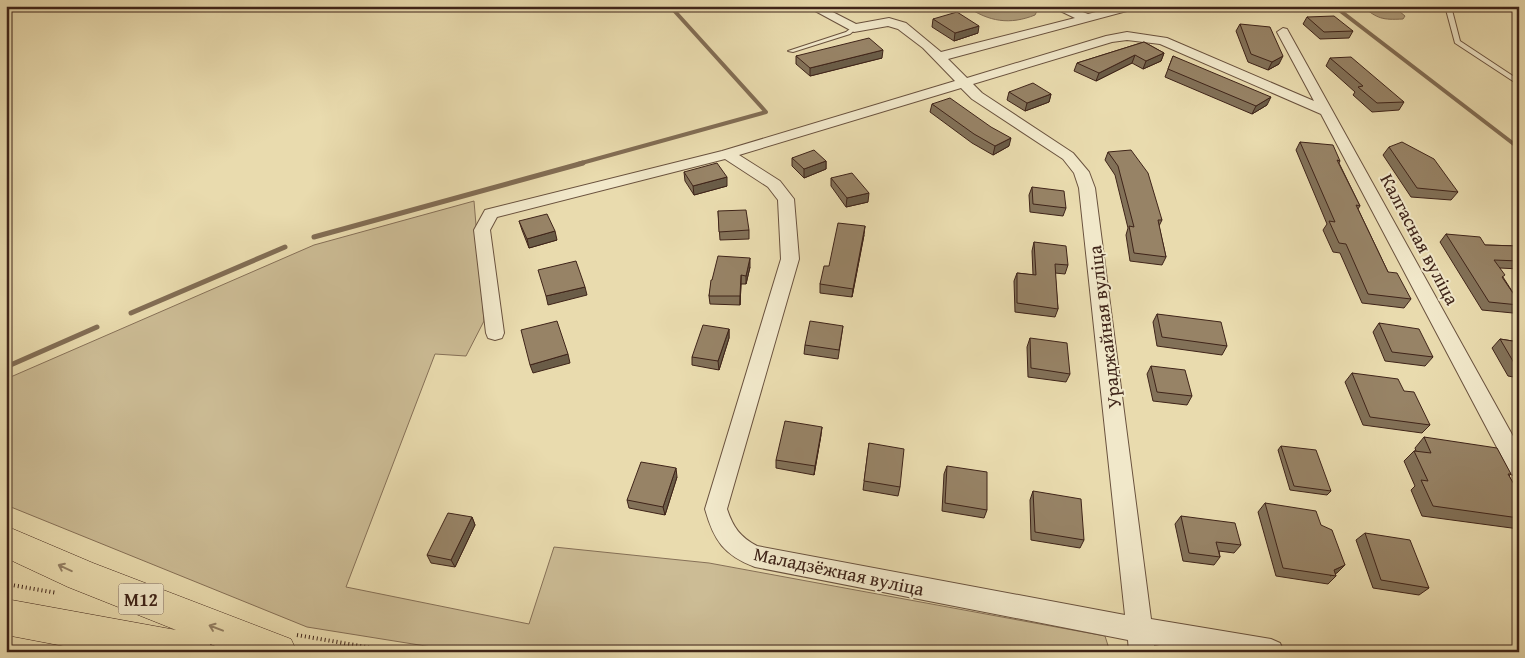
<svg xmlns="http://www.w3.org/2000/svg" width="1525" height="658" viewBox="0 0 1525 658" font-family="'Gentium Book Plus',serif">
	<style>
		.green { fill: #ccbc95; stroke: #867057 }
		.water { fill: #af9d7b; stroke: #826d54 }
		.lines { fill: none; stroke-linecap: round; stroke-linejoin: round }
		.stream-far1 { stroke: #826d54; stroke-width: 4 }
		.stream { stroke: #826d54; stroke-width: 5 }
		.lane-casing { stroke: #6a523e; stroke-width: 2 }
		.street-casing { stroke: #6a523e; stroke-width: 2 }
		.highway-casing { stroke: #3f2419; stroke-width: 1 }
		.path { stroke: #3f2419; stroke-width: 4; stroke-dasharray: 1 3; stroke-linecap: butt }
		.lane { fill: #f1e8ca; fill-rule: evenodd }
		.street { fill: #f1e8ca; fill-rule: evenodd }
		.highway { fill: #e9dbae; fill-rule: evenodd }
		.wall { fill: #827158; stroke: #3f2419 }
		.shaded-wall { fill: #6a5c47; stroke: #3f2419 }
		.building { fill: #978366; stroke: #3f2419 }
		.oneway { stroke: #948064 }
		.labels { text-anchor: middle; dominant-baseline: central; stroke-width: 4; stroke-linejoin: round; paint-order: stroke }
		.shield { fill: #f1e8ca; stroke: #745f4e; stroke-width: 1 }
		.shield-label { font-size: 18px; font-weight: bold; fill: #3f2419 }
		.street-label { font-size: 19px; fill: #3f2419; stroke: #f1e8ca }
	</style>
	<rect width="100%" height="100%" fill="#e9dbae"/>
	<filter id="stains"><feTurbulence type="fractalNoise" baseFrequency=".004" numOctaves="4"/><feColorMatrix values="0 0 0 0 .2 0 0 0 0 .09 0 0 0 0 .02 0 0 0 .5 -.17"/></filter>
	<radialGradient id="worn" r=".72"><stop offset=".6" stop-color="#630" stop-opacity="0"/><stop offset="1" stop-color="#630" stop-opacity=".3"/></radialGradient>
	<path class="green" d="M 474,201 L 484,321 L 466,356 L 435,354 L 346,587 L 529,624 L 554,547 L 709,563 L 1105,636 L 1110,652 L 463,652 L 307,627 L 6,505 L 6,379 L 314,245 Z"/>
	<path class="water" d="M 966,6 L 1034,6 L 1038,9 L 1035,15 C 1010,25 989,22 966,6 Z
		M 1362,6 L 1393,6 L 1405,16 L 1403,19 C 1382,20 1378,19 1362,6 Z"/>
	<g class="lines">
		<path class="stream-far1" d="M 1334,6 L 1519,148
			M 578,164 L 766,112 L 670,6"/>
		<path class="stream" d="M 314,237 L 583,163
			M 131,313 L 285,247
			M 6,367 L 97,327"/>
		<defs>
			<path id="lane" d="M 1445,6 L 1481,6 L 1452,10 L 1460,41 L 1519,80 L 1519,85 L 1455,43 Z
				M 854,26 L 857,28 L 850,34 L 793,52 L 788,51 L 846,32 Z"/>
			<path id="street" d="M 806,6 L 821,6 L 856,24 L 889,18 L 906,23 L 941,52 L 1075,18 L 1050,6 L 1067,6 L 1088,14 L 1119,6 L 1140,6 L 1138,8 L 948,59 L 967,78 L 1106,36 L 1127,32 L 1167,38 L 1314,101 L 1277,32 L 1283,28 L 1287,29 L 1519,447 L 1519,477 L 1511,474 L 1321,114 L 1160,44 L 1127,40 L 1112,42 L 973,84 L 982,93 L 1073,153 L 1089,172 L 1095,188 L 1151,619 L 1271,639 L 1280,643 L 1284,652 L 1195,652 L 1154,645 L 1155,652 L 1129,652 L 1128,640 L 755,567 C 724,555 714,541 705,509 L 781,259 L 778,200 L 768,187 L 725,159 L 497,217 L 490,230 L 504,333 L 502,338 L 495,340 L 488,338 L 486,333 L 474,230 L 485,210 L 722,151 L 955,81 L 923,48 L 898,29 L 888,26 L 854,32 ZM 961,88 L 972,99 L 1063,159 L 1074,173 L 1079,188 L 1125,615 L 757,546 C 740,537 733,527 727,509 L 799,259 L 794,199 L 780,181 L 739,155 Z"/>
			<path id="highway" d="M 6,526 L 93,563 L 291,639 L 297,652 L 231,652 L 210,644 L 214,652 L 95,652 L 6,635 L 6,599 L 176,630 L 68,587 L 6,558 Z"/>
		</defs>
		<use href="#lane" class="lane-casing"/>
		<use href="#street" class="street-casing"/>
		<use href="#highway" class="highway-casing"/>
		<path class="path" d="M 6,584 L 57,593
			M 297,635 L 395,652"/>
		<use href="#lane" class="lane"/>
		<use href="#street" class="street"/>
		<use href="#highway" class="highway"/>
	</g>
	<path class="wall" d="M 1307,17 L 1353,31 L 1349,38 L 1320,39 L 1303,24 Z
		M 933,19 L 978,33 L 954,41 L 932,27 Z
		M 1240,24 L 1279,64 L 1268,70 L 1248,62 L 1236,31 Z
		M 1144,42 L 1164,53 L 1161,61 L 1143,69 L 1132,63 L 1096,81 L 1074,71 L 1077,63 Z
		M 796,56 L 882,58 L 810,76 L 796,64 Z
		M 1173,56 L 1267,105 L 1252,114 L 1165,77 Z
		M 1330,58 L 1404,102 L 1399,110 L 1372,112 L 1353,95 L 1355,92 L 1326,66 Z
		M 1009,92 L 1051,94 L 1049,102 L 1025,111 L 1007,100 Z
		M 932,104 L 1009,146 L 993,155 L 972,143 L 930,112 Z
		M 1300,142 L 1340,161 L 1339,163 L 1360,206 L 1358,209 L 1388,272 L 1411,299 L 1404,308 L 1362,303 L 1340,253 L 1333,252 L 1323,230 L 1327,224 L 1296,150 Z
		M 1389,147 L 1458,192 L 1451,200 L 1411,197 L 1383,155 Z
		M 1108,152 L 1162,220 L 1159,226 L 1166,257 L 1162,265 L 1130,261 L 1126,235 L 1128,228 L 1115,175 L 1105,160 Z
		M 792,158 L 826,161 L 826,169 L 804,178 L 792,166 Z
		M 684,172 L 727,186 L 694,195 L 685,181 Z
		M 831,178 L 868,202 L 846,207 L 831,186 Z
		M 1032,187 L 1066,208 L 1063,216 L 1030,212 L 1029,195 Z
		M 718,211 L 749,230 L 749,239 L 720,240 Z
		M 519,221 L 557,240 L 529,248 L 522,230 Z
		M 1446,234 L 1485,245 L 1519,246 L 1519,269 L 1500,268 L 1503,277 L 1519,302 L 1519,307 L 1513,313 L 1482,310 L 1440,242 Z
		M 864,235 L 852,297 L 820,293 L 820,284 L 829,266 Z
		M 1034,242 L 1068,265 L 1065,274 L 1055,273 L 1058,309 L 1055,317 L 1015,312 L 1014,281 L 1017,273 L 1033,275 L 1032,251 Z
		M 750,267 L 746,284 L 741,284 L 740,305 L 710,304 L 709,296 L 712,280 Z
		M 1157,314 L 1227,346 L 1222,355 L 1157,346 L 1153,322 Z
		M 1379,323 L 1433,357 L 1425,366 L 1385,361 L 1373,332 Z
		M 843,326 L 838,359 L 804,354 L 805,345 Z
		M 729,329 L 729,338 L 719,370 L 692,365 L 692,357 Z
		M 1030,338 L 1070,374 L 1066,382 L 1028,377 L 1027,347 Z
		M 1500,339 L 1519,342 L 1519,378 L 1508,376 L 1492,348 Z
		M 1151,366 L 1192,396 L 1187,405 L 1153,401 L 1147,374 Z
		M 1352,373 L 1404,391 L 1430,425 L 1422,433 L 1363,425 L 1345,382 Z
		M 821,435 L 814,475 L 776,468 L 776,460 Z
		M 1424,437 L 1511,474 L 1509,476 L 1519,493 L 1519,529 L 1422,516 L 1411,490 L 1415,486 L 1404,461 L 1414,451 L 1416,451 L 1415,448 Z
		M 869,443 L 900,487 L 898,496 L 863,490 Z
		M 1281,446 L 1331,491 L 1327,495 L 1290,490 L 1278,450 Z
		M 947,466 L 987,510 L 984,518 L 942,511 L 944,474 Z
		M 677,477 L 665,515 L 629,508 L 627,500 Z
		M 1033,491 L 1084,540 L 1080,548 L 1031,540 L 1030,500 Z
		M 1265,503 L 1321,525 L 1345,565 L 1335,573 L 1336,576 L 1328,584 L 1276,576 L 1258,512 Z
		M 1181,516 L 1241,545 L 1234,553 L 1219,551 L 1220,557 L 1214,565 L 1183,561 L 1175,524 Z
		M 472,517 L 475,525 L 455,567 L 431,563 L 427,555 Z
		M 1365,533 L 1429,588 L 1419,595 L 1373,588 L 1356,540 Z"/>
	<path class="shaded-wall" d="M 979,26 L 978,33 L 954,41 L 955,33 Z
		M 883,50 L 882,58 L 810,76 L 810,68 Z
		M 1164,53 L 1161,61 L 1143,69 L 1146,61 Z
		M 1135,55 L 1132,63 L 1096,81 L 1099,73 Z
		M 1283,56 L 1279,64 L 1268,70 L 1272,62 Z
		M 1051,94 L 1049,102 L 1025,111 L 1027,103 Z
		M 1271,97 L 1267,105 L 1252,114 L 1256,106 Z
		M 1011,138 L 1009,146 L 993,155 L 995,146 Z
		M 826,161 L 826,169 L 804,178 L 804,169 Z
		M 727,177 L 727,186 L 694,195 L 693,186 Z
		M 869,193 L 868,202 L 846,207 L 847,198 Z
		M 865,226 L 864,235 L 852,297 L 853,289 Z
		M 555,231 L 557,240 L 529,248 L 527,239 Z
		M 750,258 L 750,267 L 746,284 L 746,276 Z
		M 741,275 L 741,284 L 740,305 L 740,296 Z
		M 585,287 L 587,295 L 548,305 L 546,296 Z
		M 729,329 L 729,338 L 719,370 L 718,361 Z
		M 568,354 L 570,363 L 533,373 L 530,365 Z
		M 822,427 L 821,435 L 814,475 L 815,466 Z
		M 676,468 L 677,477 L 665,515 L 663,507 Z
		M 472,517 L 475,525 L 455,567 L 451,560 Z
		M 1345,565 L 1337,573 L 1330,576 L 1334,570 Z"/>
	<path class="building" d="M 957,12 L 979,26 L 955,33 L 933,19 Z
		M 1334,16 L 1353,31 L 1324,32 L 1307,17 Z
		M 1240,24 L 1270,27 L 1283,56 L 1272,62 L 1251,54 Z
		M 869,38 L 883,50 L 810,68 L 796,56 Z
		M 1144,42 L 1164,53 L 1146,61 L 1135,55 L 1099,73 L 1077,63 Z
		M 1173,56 L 1271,97 L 1256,106 L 1168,69 Z
		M 1351,57 L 1404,102 L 1377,103 L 1358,87 L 1363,86 L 1330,58 Z
		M 1033,83 L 1051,94 L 1027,103 L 1009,92 Z
		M 950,98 L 991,127 L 1011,138 L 995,146 L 974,134 L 932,104 Z
		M 1300,142 L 1333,145 L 1340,161 L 1337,160 L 1360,206 L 1356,205 L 1388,272 L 1397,273 L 1411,299 L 1368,294 L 1346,244 L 1339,243 L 1329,221 L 1335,222 Z
		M 1402,142 L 1434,159 L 1458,192 L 1417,188 L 1389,147 Z
		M 814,150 L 826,161 L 804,169 L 792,158 Z
		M 1131,150 L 1148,173 L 1162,220 L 1158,220 L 1166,257 L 1134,253 L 1129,226 L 1134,227 L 1118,166 L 1108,152 Z
		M 717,163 L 727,177 L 693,186 L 684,172 Z
		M 852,173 L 869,193 L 847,198 L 831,178 Z
		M 1032,187 L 1064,191 L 1066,208 L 1033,204 Z
		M 746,210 L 749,230 L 719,232 L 718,211 Z
		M 547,214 L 555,231 L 527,239 L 519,221 Z
		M 838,223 L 865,226 L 853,289 L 820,284 L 824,266 L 829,266 Z
		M 1446,234 L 1480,237 L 1485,245 L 1519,246 L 1519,261 L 1494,260 L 1505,275 L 1502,277 L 1519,302 L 1519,305 L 1489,302 Z
		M 1034,242 L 1066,246 L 1068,265 L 1055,264 L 1058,309 L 1017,303 L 1017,273 L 1036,275 Z
		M 718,256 L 750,258 L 746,276 L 741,275 L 740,296 L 709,296 L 711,280 L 712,280 Z
		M 576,261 L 585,287 L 546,296 L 538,270 Z
		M 1157,314 L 1221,322 L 1227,346 L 1162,337 Z
		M 557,321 L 568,354 L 530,365 L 521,330 Z
		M 810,321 L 843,326 L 839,350 L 805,345 Z
		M 1379,323 L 1419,329 L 1433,357 L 1392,352 Z
		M 703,325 L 729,329 L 718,361 L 692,357 Z
		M 1030,338 L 1067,343 L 1070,374 L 1031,368 Z
		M 1500,339 L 1519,342 L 1519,368 L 1517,368 Z
		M 1151,366 L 1185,370 L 1192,396 L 1157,392 Z
		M 1352,373 L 1398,379 L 1404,391 L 1414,392 L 1430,425 L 1370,417 Z
		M 785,421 L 822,427 L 815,466 L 776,460 Z
		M 1424,437 L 1497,448 L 1511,474 L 1508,474 L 1519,493 L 1519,518 L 1433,506 L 1421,480 L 1428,481 L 1414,451 L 1431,453 Z
		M 869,443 L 904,449 L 900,487 L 864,481 Z
		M 1281,446 L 1316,450 L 1331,491 L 1294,486 Z
		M 641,462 L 676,468 L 663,507 L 627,500 Z
		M 947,466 L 987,472 L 987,510 L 945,503 Z
		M 1033,491 L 1081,499 L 1084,540 L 1035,532 Z
		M 1265,503 L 1316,511 L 1321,525 L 1332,530 L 1345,565 L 1334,570 L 1336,576 L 1283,568 Z
		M 448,513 L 472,517 L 451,560 L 427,555 Z
		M 1181,516 L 1235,523 L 1241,545 L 1216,542 L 1220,557 L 1189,553 Z
		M 1365,533 L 1410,540 L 1429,588 L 1381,580 Z"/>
	<defs><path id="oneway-shaft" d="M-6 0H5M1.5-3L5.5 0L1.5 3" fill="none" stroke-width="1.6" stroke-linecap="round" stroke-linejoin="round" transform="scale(1.25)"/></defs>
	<g class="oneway">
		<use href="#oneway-shaft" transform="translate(65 568) rotate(-155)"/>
		<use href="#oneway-shaft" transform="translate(216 628) rotate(-159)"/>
	</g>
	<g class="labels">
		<rect class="shield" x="118.5" y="583.5" width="45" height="31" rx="4"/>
		<g class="shield-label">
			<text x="141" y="599">М12</text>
		</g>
		<g class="street-label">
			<text transform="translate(1420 239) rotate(62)">Калгасная вуліца</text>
			<text transform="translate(1104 327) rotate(-97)">Ураджайная вуліца</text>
			<text transform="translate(839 571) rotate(12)">Маладзёжная вуліца</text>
		</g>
	</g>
	<rect width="1525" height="658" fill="none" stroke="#e9dbae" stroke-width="25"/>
	<rect x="8" y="8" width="1510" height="643" fill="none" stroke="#3f2419" stroke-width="2.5"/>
	<rect x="12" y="12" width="1500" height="633" fill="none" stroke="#3f2419"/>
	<rect width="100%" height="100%" filter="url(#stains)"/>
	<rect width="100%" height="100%" fill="url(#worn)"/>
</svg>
